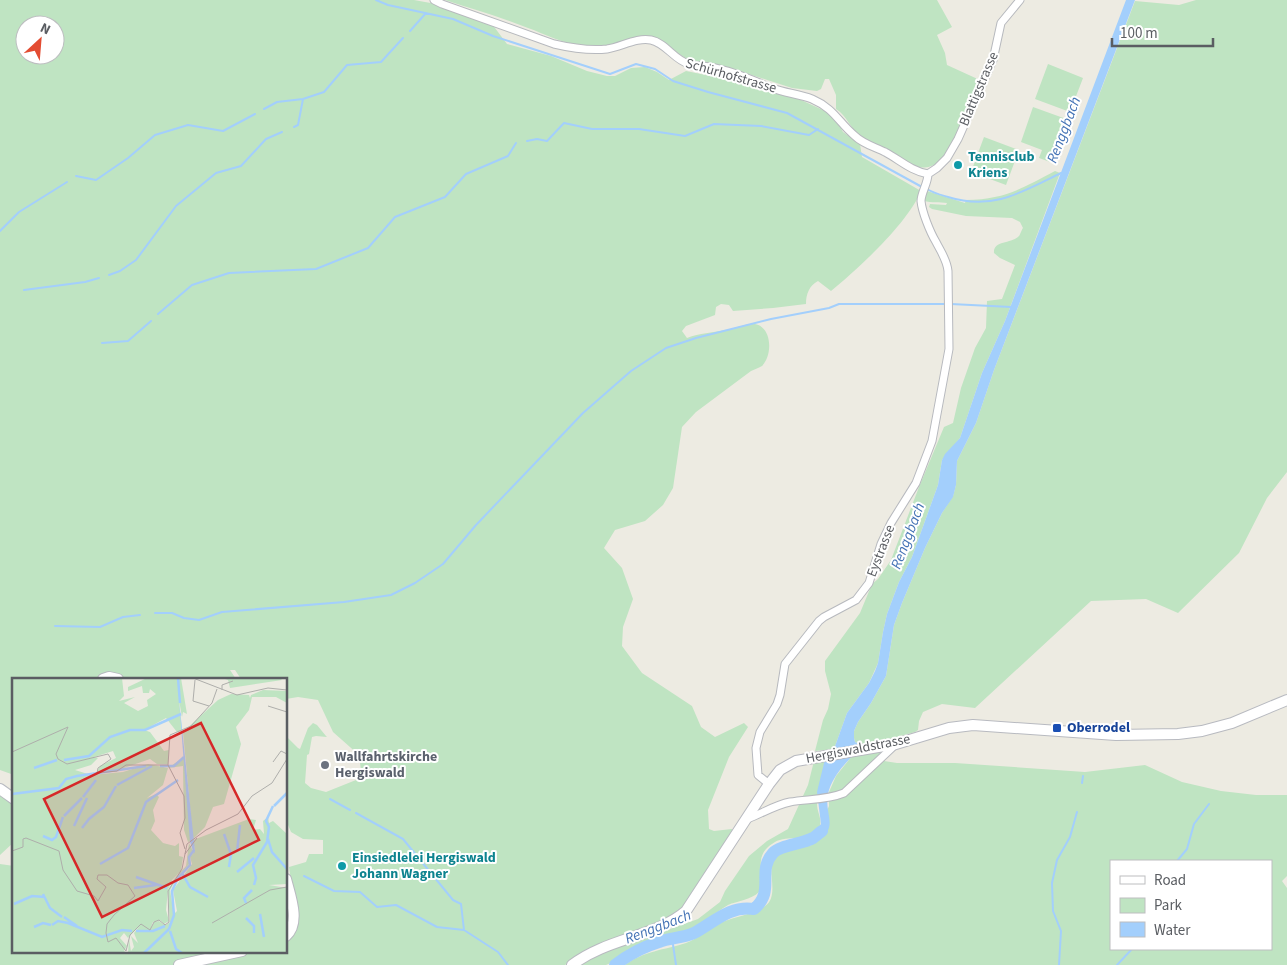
<svg xmlns="http://www.w3.org/2000/svg" width="1287" height="965" viewBox="0 0 1287 965" font-family="'Source Sans 3',sans-serif">
	<style>
		.green { fill: #bfe4c2; fill-rule: evenodd }
		.water { fill: #a3cffc }
		.lines { fill: none; stroke-linecap: round; stroke-linejoin: round }
		.stream { stroke: #a3cffc; stroke-width: 2 }
		.river { stroke: #a3cffc; stroke-width: 12 }
		.street-casing { stroke: #b7b9be; stroke-width: 9 }
		.secondary-casing { stroke: #b8bac0; stroke-width: 12 }
		.street { stroke: #fff; stroke-width: 7 }
		.secondary { stroke: #fff; stroke-width: 10 }
		.culture-dot { fill: #0f9aa8; stroke: #fff; stroke-width: 2 }
		.transit-dot { fill: #1a4fb4; stroke: #fff; stroke-width: 2 }
		.worship-dot { fill: #6b7280; stroke: #fff; stroke-width: 2 }
		.labels { text-anchor: middle; dominant-baseline: central; stroke-width: 4; stroke-linejoin: round; paint-order: stroke }
		.street-label { font-size: 14px; fill: #5a5d62; stroke: #fff }
		.culture-label { font-size: 14px; font-weight: bold; fill: #0d838f; stroke: #fff; text-anchor: start }
		.transit-label { font-size: 14px; font-weight: bold; fill: #164399; stroke: #fff; text-anchor: start }
		.worship-label { font-size: 14px; font-weight: bold; fill: #5b616d; stroke: #fff; text-anchor: start }
		.water-label { font-size: 15px; font-style: italic; fill: #4473b5; stroke: #fff }
		.inset-river { fill: none; stroke: #a3cffc; stroke-width: 2.5 }
		.inset-road { fill: none; stroke: #aeaeab; stroke-width: 1 }
		.view { fill: #d62828; fill-opacity: 0.15; stroke: #d62828; stroke-width: 2.5 }
		.inset-edge { fill: none; stroke: #5a5d62; stroke-width: 2.5 }
	</style>
	<rect width="100%" height="100%" fill="#edebe2"/>
	<path class="green" d="M 0,0 L 414,0 L 436,4 L 492,24 L 507,44 L 551,56 L 587,71 L 607,76 L 615,76 L 631,68 L 645,67 L 657,72 L 669,80 L 686,71 L 726,79 L 801,100 L 834,115 L 843,132 L 860,144 L 862,157 L 921,191 C 907,224 859,268 831,291 L 818,281 C 809,286 806,294 806,304 L 773,308 L 733,311 L 729,305 L 721,304 L 716,307 L 715,315 L 686,326 L 682,331 L 687,338 C 700,333 712,333 725,330 C 734,329 746,323 755,324 C 772,327 773,355 762,366 C 759,368 755,369 751,371 L 696,412 L 682,427 L 673,488 L 663,505 L 645,521 L 615,530 L 604,548 L 622,568 L 633,599 L 623,627 L 622,646 L 642,673 L 692,706 L 701,727 L 715,737 L 744,723 L 748,727 L 729,757 L 708,810 L 709,829 L 714,831 L 732,829 L 732,833 C 716,857 692,903 670,919 C 661,925 647,927 637,931 C 611,939 587,948 565,965 L 0,965 L 0,864 L 14,866 L 14,951 L 286,951 L 286,893 L 292,887 L 289,867 L 306,862 L 309,854 L 323,854 L 323,840 L 303,839 L 291,832 L 286,820 L 286,736 L 298,748 L 300,749 L 308,728 L 313,723 L 317,725 L 326,736 L 327,737 L 316,736 L 312,737 L 309,754 L 307,755 L 305,783 L 311,788 L 326,792 L 356,780 L 361,770 L 359,755 L 333,732 L 318,700 L 298,697 L 286,699 L 286,679 L 241,679 L 235,670 L 230,670 L 236,679 L 125,679 L 106,676 L 95,679 L 14,679 L 14,775 L 0,770 ZM 25,25 L 55,25 L 55,55 L 25,55 Z
		M 445,0 L 937,0 L 952,27 L 937,35 L 945,53 L 947,65 L 982,81 C 972,102 955,148 938,162 C 931,168 924,168 916,167 C 898,157 876,148 860,136 C 850,128 847,116 836,109 L 836,95 L 829,79 L 825,79 L 821,89 L 817,91 L 792,88 L 733,69 L 689,60 L 655,39 C 630,43 604,48 579,45 C 561,43 545,34 528,28 C 501,17 472,9 445,0 Z
		M 1196,0 L 1287,0 L 1287,472 L 1267,498 L 1239,553 L 1178,613 L 1146,599 L 1091,601 L 975,708 L 942,704 L 923,712 L 919,721 L 918,730 L 915,732 L 886,740 L 886,742 L 863,746 L 855,742 L 854,738 L 854,731 L 858,722 L 871,703 L 886,676 L 894,625 L 902,603 L 925,548 L 942,513 L 953,496 L 956,485 L 957,461 L 976,423 L 994,370 L 1135,1 L 1179,5 Z
		M 1048,64 L 1083,78 L 1070,112 L 1035,99 Z
		M 1033,107 L 1069,120 L 1053,163 L 1039,158 L 1042,150 L 1021,142 Z
		M 984,137 L 1019,150 L 1006,185 L 971,172 Z
		M 1055,171 L 1060,173 L 1005,321 L 982,373 L 960,438 L 942,460 L 938,485 L 912,557 L 899,582 L 887,614 L 883,632 L 878,663 L 869,683 L 847,713 L 834,749 L 815,751 L 823,720 L 828,709 L 831,694 L 825,671 L 825,661 L 860,613 L 872,584 L 878,579 L 891,560 L 919,487 L 944,427 L 953,423 L 961,388 L 975,348 L 986,328 L 987,301 L 1002,299 L 1015,265 L 1000,258 L 994,253 C 993,240 1012,244 1019,236 C 1020,235 1022,229 1023,228 L 1020,222 L 1012,218 L 966,216 L 932,209 L 929,207 L 930,204 L 946,205 L 947,203 C 940,202 931,203 924,201 L 927,191 L 965,203 L 966,200 C 1005,199 1021,189 1055,171 Z
		M 886,749 L 882,754 L 884,761 L 897,763 L 955,763 L 1085,772 L 1145,765 L 1182,782 L 1221,791 L 1256,795 L 1287,795 L 1287,876 L 1282,881 L 1287,888 L 1287,965 L 625,965 C 644,951 664,950 686,943 C 699,938 710,928 722,922 C 736,916 751,915 765,906 C 782,895 762,862 778,853 C 785,849 803,847 812,845 L 829,806 L 829,792 L 836,776 L 852,756 ZM 1111,861 L 1271,861 L 1271,949 L 1111,949 Z
		M 825,759 C 823,774 818,790 817,804 C 817,813 824,821 818,830 C 809,842 787,835 775,842 C 747,858 771,881 759,892 C 751,900 737,901 728,905 C 714,913 701,928 686,932 C 666,938 643,942 625,952 C 618,955 613,963 606,965 C 598,965 587,965 579,965 L 587,959 L 627,941 L 631,943 L 698,919 L 720,902 L 725,891 L 749,856 L 767,841 L 788,829 L 808,785 L 814,761 Z
		M 0,793 L 9,799 L 14,805 L 14,842 L 0,855 Z"/>
	<path class="water" d="M 1126,0 L 1135,0 L 994,370 L 976,423 L 957,461 L 956,485 L 953,497 L 942,513 L 925,548 L 902,603 L 894,625 L 886,676 L 871,703 L 858,722 L 854,731 L 854,738 L 855,742 L 863,746 C 850,758 835,772 829,790 C 821,814 844,827 812,845 L 806,837 L 814,834 L 821,824 L 817,792 L 825,759 L 834,749 L 847,713 L 869,683 L 875,671 L 878,663 L 883,632 L 887,614 L 899,582 L 912,557 L 938,485 L 942,460 L 945,454 L 960,438 L 982,373 L 1005,321 Z"/>
	<g class="lines">
		<path class="stream" d="M 376,0 L 388,5 L 453,19 L 493,36 L 610,74 L 636,64 L 655,69 L 673,81 L 708,92 L 787,113 L 922,187
			M 410,31 L 426,13
			M 264,109 L 277,102 L 303,99 L 324,92 L 347,65 L 381,62 L 403,38
			M 294,127 L 298,125 L 303,99
			M 527,141 L 537,139 L 547,141 L 564,123 L 592,129 L 639,129 L 685,136 L 714,124 L 761,126 L 809,135 L 818,129
			M 76,176 L 96,180 L 128,158 L 155,135 L 188,125 L 223,131 L 255,114
			M 927,189 C 933,193 941,195 948,197 C 993,211 1022,192 1061,173
			M 0,231 L 19,212 L 67,182
			M 109,275 L 120,271 L 136,260 L 176,206 L 216,173 L 241,166 L 266,139 L 282,132
			M 24,290 L 85,282 L 99,278
			M 951,304 L 1011,307
			M 158,314 L 192,285 L 229,273 L 316,269 L 368,248 L 395,217 L 445,197 L 466,174 L 508,156 L 516,143
			M 102,343 L 128,341 L 151,321
			M 155,613 L 172,613 L 184,618 L 199,620 L 222,612 L 344,602 L 391,595 L 415,583 L 443,564 L 476,525 L 583,413 L 631,371 L 666,348 L 696,338 L 771,319 L 829,308 L 839,304 L 946,304
			M 55,626 L 100,627 L 123,617 L 140,615
			M 1082,783 L 1083,776
			M 330,799 L 350,810
			M 356,813 L 403,839 L 453,900 L 461,904 L 464,930 L 498,952 L 508,965
			M 1177,861 L 1187,849 L 1194,824 L 1209,804
			M 304,876 L 334,891 L 360,892 L 377,907 L 396,905 L 437,927 L 464,930
			M 672,938 L 676,965
			M 1059,965 L 1061,931 L 1053,911 L 1052,883 L 1057,860 L 1070,837 L 1077,812
			M 1117,965 L 1132,949"/>
		<path class="river" d="M 615,965 C 628,955 643,947 659,942 C 670,938 683,938 694,933 C 713,923 730,905 754,909 C 776,890 756,872 773,853 C 780,845 803,844 813,838 C 816,836 819,833 822,831"/>
		<defs>
			<path id="street" d="M 434,0 L 442,4 L 554,44 C 571,48 589,51 607,49 C 621,47 637,37 651,40 C 666,43 674,60 689,64 C 697,66 706,66 715,68 C 735,72 754,81 772,88 C 785,93 799,94 812,99 C 835,109 838,122 855,136 C 863,144 875,147 885,152 C 900,160 911,171 928,174
				M 928,174 L 937,168 L 947,158 L 958,139 L 993,60 L 1001,23 L 1020,0
				M 769,784 L 758,775 L 756,748 L 760,732 L 777,704 L 780,695 L 785,664 L 819,621 L 824,617 L 856,600 L 869,583 L 881,544 L 891,523 L 916,483 L 932,441 L 949,349 L 948,271 C 947,260 941,252 936,242 C 930,232 922,212 921,201 C 921,193 928,183 928,174
				M 747,819 C 761,814 775,805 790,802 C 808,799 827,800 844,793 L 895,745"/>
			<path id="secondary" d="M 103,679 L 109,677 L 118,679
				M 0,789 L 14,799
				M 286,879 C 290,895 301,923 286,936
				M 179,965 L 242,951
				M 572,965 C 607,938 656,937 686,911 L 769,784 L 780,770 L 796,761 L 896,744 L 949,728 L 973,725 L 1116,735 L 1178,734 L 1202,731 L 1232,723 L 1287,700"/>
		</defs>
		<use href="#street" class="street-casing"/>
		<use href="#secondary" class="secondary-casing"/>
		<use href="#street" class="street"/>
		<use href="#secondary" class="secondary"/>
	</g>
	<g class="culture-dot">
		<circle cx="958" cy="165" r="5"/>
		<circle cx="342" cy="866" r="5"/>
	</g>
	<rect class="transit-dot" x="1052" y="723" width="10" height="10" rx="2.5"/>
	<circle class="worship-dot" cx="325" cy="765" r="5"/>
	<g class="labels">
		<g class="street-label">
			<text transform="translate(731 76) rotate(16)">Schürhofstrasse</text>
			<text transform="translate(979 89) rotate(-67)">Blattigstrasse</text>
			<text transform="translate(881 551) rotate(-69)">Eystrasse</text>
			<text transform="translate(858 749) rotate(-11)">Hergiswaldstrasse</text>
		</g>
		<g class="culture-label">
			<text x="968" y="157">Tennisclub<tspan x="968" dy="16">Kriens</tspan></text>
			<text x="352" y="858">Einsiedlelei Hergiswald<tspan x="352" dy="16">Johann Wagner</tspan></text>
		</g>
		<g class="transit-label">
			<text x="1067" y="728">Oberrodel</text>
		</g>
		<g class="worship-label">
			<text x="335" y="757">Wallfahrtskirche<tspan x="335" dy="16">Hergiswald</tspan></text>
		</g>
		<g class="water-label">
			<text transform="translate(1064 130) rotate(-69)">Renggbach</text>
			<text transform="translate(908 536) rotate(-69)">Renggbach</text>
			<text transform="translate(658 927) rotate(-21)">Renggbach</text>
		</g>
	</g>
	<g transform="translate(12 678)">
		<rect width="275" height="275" fill="#edebe2"/>
		<path d="M 0,0 L 110,0 L 112,18 L 107,23 L 123,19 L 112,25 L 126,33 L 136,28 L 135,22 L 144,16 L 138,11 L 137,15 L 131,15 L 130,8 L 116,13 L 116,9 L 135,0 L 169,0 L 175,36 L 171,34 L 170,39 L 167,22 L 170,53 L 165,54 L 154,40 L 132,52 L 138,54 L 152,73 L 157,72 L 156,86 L 145,86 L 138,81 L 106,92 L 85,94 L 88,88 L 104,80 L 101,73 L 82,79 L 86,80 L 79,87 L 63,92 L 79,97 L 111,94 L 136,86 L 156,90 L 172,79 L 179,163 L 176,164 L 172,152 L 171,88 L 156,90 L 151,107 L 135,120 L 144,116 L 147,119 L 141,132 L 143,143 L 139,152 L 151,165 L 163,168 L 167,165 L 167,178 L 171,179 L 169,193 L 160,202 L 156,212 L 154,232 L 157,243 L 152,246 L 148,242 L 141,244 L 140,246 L 139,251 L 142,244 L 147,243 L 151,246 L 154,247 L 158,244 L 156,213 L 162,201 L 174,188 L 177,165 L 181,173 L 176,179 L 178,185 L 165,200 L 158,212 L 162,236 L 165,233 L 161,212 L 180,186 L 178,179 L 183,173 L 181,162 L 237,141 L 244,142 L 241,152 L 248,151 L 252,156 L 251,143 L 256,139 L 257,145 L 261,143 L 275,156 L 275,206 L 257,207 L 275,210 L 275,275 L 116,275 L 117,261 L 119,273 L 122,269 L 119,258 L 126,265 L 122,255 L 129,246 L 116,260 L 112,255 L 108,260 L 115,268 L 112,273 L 115,275 L 0,275 ZM 210,0 L 268,0 L 270,2 L 218,10 L 216,2 ZM 251,12 L 275,13 L 275,25 L 264,19 L 240,19 L 237,32 L 224,49 L 229,66 L 212,126 L 201,129 L 193,149 L 181,161 L 171,54 L 206,22 L 219,16 L 237,17 L 238,20 L 239,17 Z" fill="#bfe4c2"/>
		<path d="M 167,22 L 183,173 L 182,176 L 178,164 Z" fill="#a3cffc"/>
		<path class="inset-river" d="M 166,0 L 168,25M 52,82 L 77,78 L 98,59 L 118,52 L 133,52 L 169,36M 148,88 L 162,88 L 172,79M 22,90 L 45,82M 105,107 L 140,88M 0,116 L 47,110 L 54,101 L 65,98 L 134,88M 71,119 L 84,102M 262,128 L 275,115M 52,138 L 70,120M 62,148 L 75,120M 70,150 L 77,141 L 92,129 L 104,108M 212,156 L 219,176 L 217,189M 31,158 L 40,162 L 44,159 L 51,139M 256,161 L 260,174 L 275,191M 225,174 L 228,147M 88,186 L 116,170 L 134,124 L 166,102M 225,194 L 242,180M 170,195 L 178,209 L 196,219M 124,199 L 155,210M 242,207 L 244,200 L 241,187 L 255,164 L 257,149 L 254,143 L 261,128M 122,210 L 144,207M 31,216 L 38,230 L 50,239M 234,225 L 232,220 L 240,212M 2,226 L 20,218 L 33,219M 248,236 L 252,259M 52,239 L 65,248M 234,240 L 242,248 L 242,255M 40,247 L 46,243 L 56,245 L 90,259 L 110,252 L 120,253M 22,249 L 31,245 L 39,247M 157,251 L 162,237 L 160,213 L 166,200 L 178,187 L 177,179 L 182,172M 124,253 L 141,253 L 153,248M 158,253 L 164,271 L 170,275M 132,275 L 157,251"/>
		<path class="inset-road" d="M 181,0 L 225,17 L 256,10 L 275,12M 183,2 L 181,23 L 197,28M 210,12 L 210,7 L 221,3M 256,28 L 275,34M 0,74 L 56,49 L 44,76 L 46,81 L 55,86 L 96,76 L 99,81 L 86,90 L 85,95 L 105,93 L 114,87 L 156,87M 261,84 L 269,73 L 275,76M 156,87 L 158,57 L 179,48 L 200,25 L 205,11M 156,87 L 172,118 L 173,140 L 168,155 L 173,171M 0,173 L 11,169 L 11,161 L 14,160 L 47,173 L 51,192 L 65,213 L 82,218 L 86,223 L 94,209 L 85,201 L 86,197 L 95,197 L 106,205 L 116,207 L 123,218 L 102,237 L 95,246 L 94,255 L 96,264 L 104,260 L 114,273 L 118,257 L 129,246 L 138,252 L 142,244 L 147,242 L 153,247 L 157,244 L 156,213 L 170,191 L 175,166 L 194,152 L 226,136 L 240,118 L 260,105 L 275,81M 173,176 L 185,160M 200,245 L 258,212 L 275,209"/>
		<path class="view" d="M 189,45 L 247,162 L 90,239 L 32,121 Z"/>
		<rect width="275" height="275" class="inset-edge"/>
	</g>
	<rect x="1110" y="860" width="162" height="90" fill="#ffffff" stroke="#bdbec0"/>
	<rect x="1120" y="876" width="25" height="8" fill="#ffffff" stroke="#bdbec0"/>
	<text x="1154" y="885" font-size="15" fill="#5a5d62">Road</text>
	<rect x="1120" y="898" width="25" height="15" fill="#bfe4c2" stroke="#bdbec0"/>
	<text x="1154" y="910" font-size="15" fill="#5a5d62">Park</text>
	<rect x="1120" y="922" width="25" height="15" fill="#a3cffc" stroke="#bdbec0"/>
	<text x="1154" y="935" font-size="15" fill="#5a5d62">Water</text>
	<g transform="translate(40 40) rotate(26)"><circle r="24" fill="#ffffff" stroke="#bdbec0"/>
	<path d="M0-4L9 19L0 12L-9 19Z" fill="#e34c32"/>
	<text y="-8" font-size="14" font-weight="bold" text-anchor="middle" fill="#5a5d62">N</text>
	</g>
	<path d="M1112 38v8h101v-8" fill="none" stroke="#5a5d62" stroke-width="2.5"/>
	<text x="1120" y="38" font-size="15" fill="#5a5d62" stroke="#ffffff" stroke-width="4" paint-order="stroke">100 m</text>
</svg>
